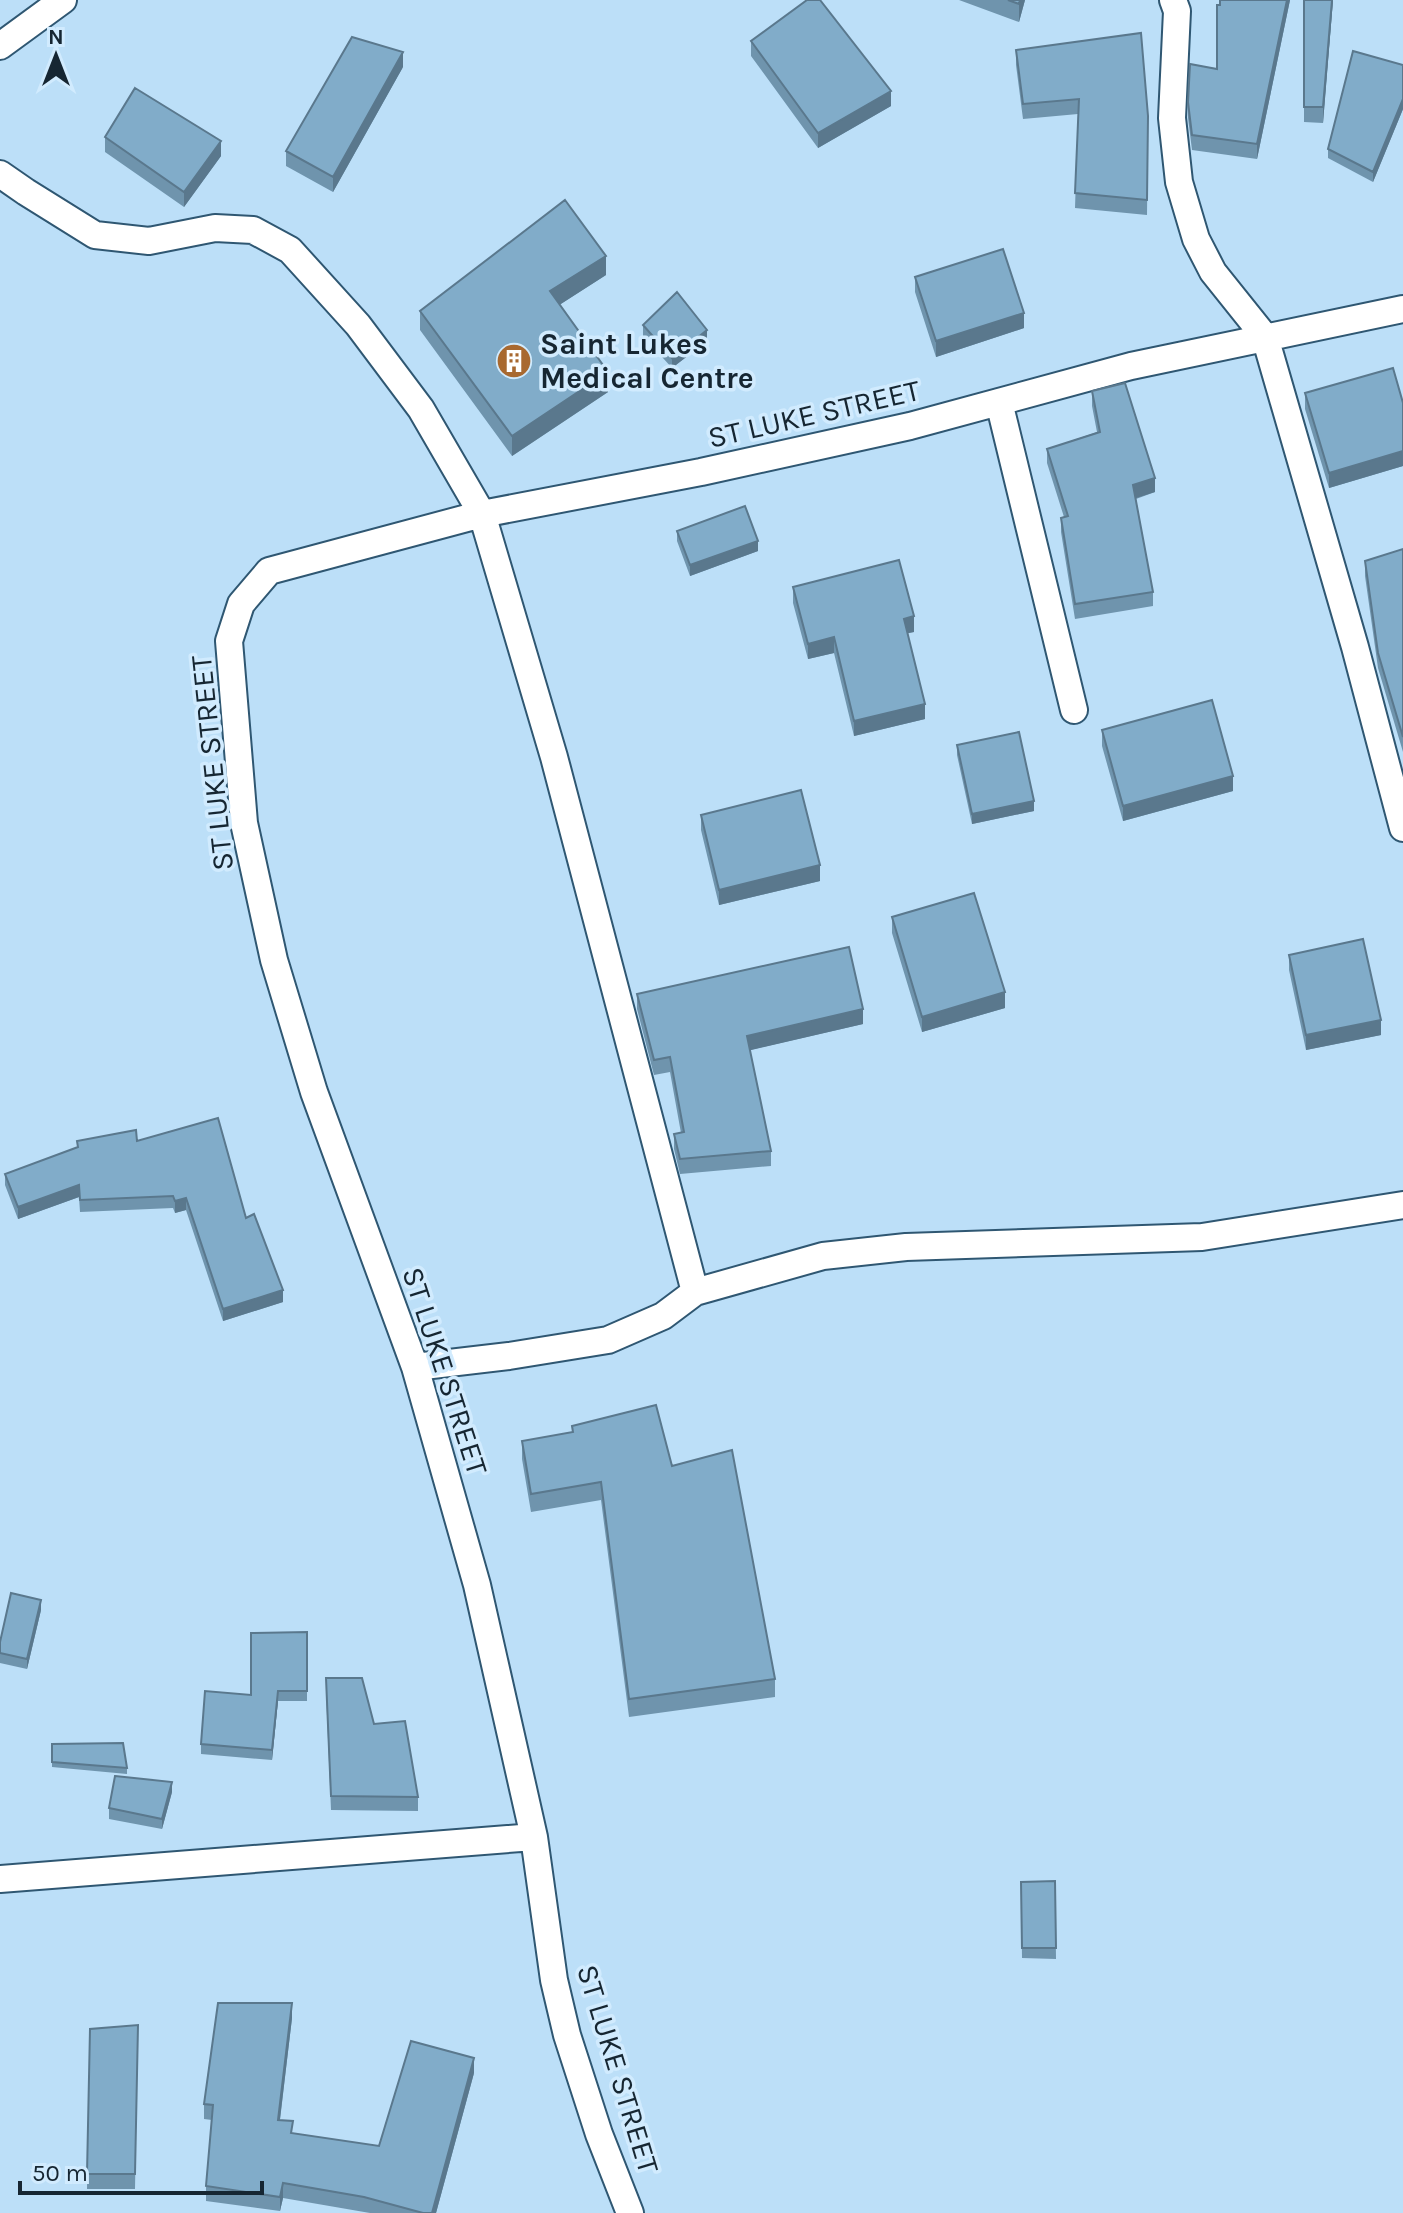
<svg xmlns="http://www.w3.org/2000/svg" width="1403" height="2213" viewBox="0 0 1403 2213" font-family="Karla,sans-serif">
	<style>
		.lines { fill: none; stroke-linecap: round; stroke-linejoin: round }
		.minor-casing { stroke: #2f5772; stroke-width: 30 }
		.minor { stroke: #fff; stroke-width: 26 }
		.wall { fill: #6f94ad }
		.shaded-wall { fill: #5a788d }
		.building { fill: #81acc9; stroke: #5a788d; stroke-width: 2 }
		.labels { text-anchor: middle; dominant-baseline: central; stroke-width: 7; stroke-linejoin: round; paint-order: stroke }
		.poi-label { font-size: 30px; font-weight: bold; fill: #162632; stroke: #d1ebfe; text-anchor: start }
		.street-label { font-size: 30px; fill: #162632; stroke: #d1ebfe }
	</style>
	<rect width="100%" height="100%" fill="#bcdff8"/>
	<g class="lines">
		<defs>
			<path id="minor" d="M 1173,0 L 1177,11 L 1172,118 L 1179,182 L 1196,239 L 1213,272 L 1265,337 L 1355,647 L 1403,828
				M 0,46 L 63,0
				M 0,174 L 26,192 L 95,235 L 149,241 L 215,228 L 253,230 L 290,250 L 358,325 L 421,409 L 482,514 L 554,757 L 695,1292 L 663,1316 L 608,1340 L 509,1356 L 415,1367
				M 999,402 L 1074,710
				M 695,1292 L 823,1256 L 906,1247 L 1202,1237 L 1403,1205
				M 0,1879 L 534,1837
				M 630,2213 L 599,2134 L 567,2035 L 554,1980 L 534,1837 L 477,1585 L 415,1367 L 314,1092 L 274,960 L 244,823 L 229,641 L 241,604 L 269,571 L 482,514 L 701,472 L 910,426 L 1131,366 L 1403,309"/>
		</defs>
		<use href="#minor" class="minor-casing"/>
		<use href="#minor" class="minor"/>
	</g>
	<path class="wall" d="M 959,0 L 1025,0 L 1019,22 Z
		M 1290,0 L 1257,159 L 1192,150 L 1188,118 L 1188,102 L 1217,69 L 1220,5 Z
		M 1304,0 L 1333,0 L 1323,123 L 1304,122 Z
		M 751,41 L 891,106 L 818,148 L 751,56 Z
		M 1016,50 L 1148,116 L 1147,215 L 1075,208 L 1078,114 L 1023,119 L 1016,65 Z
		M 1403,65 L 1403,109 L 1373,182 L 1328,158 L 1328,149 Z
		M 403,67 L 333,192 L 286,166 L 286,151 Z
		M 105,137 L 221,156 L 184,207 L 105,152 Z
		M 606,275 L 559,305 L 608,392 L 512,456 L 420,330 L 420,311 Z
		M 915,277 L 1024,328 L 936,357 L 915,292 Z
		M 643,325 L 707,341 L 672,368 L 643,336 Z
		M 1092,391 L 1155,492 L 1136,499 L 1153,592 L 1153,606 L 1075,619 L 1061,532 L 1061,518 L 1064,517 L 1047,463 L 1047,449 L 1097,432 L 1092,406 Z
		M 1305,393 L 1403,403 L 1403,466 L 1329,488 L 1305,409 Z
		M 677,531 L 758,551 L 690,576 L 677,541 Z
		M 1403,549 L 1403,752 L 1378,668 L 1365,576 L 1365,561 Z
		M 793,587 L 914,632 L 907,633 L 925,719 L 854,736 L 834,653 L 808,659 L 793,603 Z
		M 1102,730 L 1233,791 L 1123,821 L 1102,746 Z
		M 957,745 L 1034,811 L 972,824 L 957,755 Z
		M 701,815 L 820,881 L 719,905 L 701,830 Z
		M 892,917 L 1005,1008 L 922,1032 L 892,933 Z
		M 1289,955 L 1381,1035 L 1306,1050 L 1289,970 Z
		M 637,994 L 863,1024 L 750,1050 L 771,1151 L 771,1166 L 680,1174 L 674,1149 L 674,1134 L 681,1133 L 670,1072 L 654,1075 L 637,1009 Z
		M 137,1141 L 246,1218 L 283,1302 L 223,1321 L 186,1210 L 175,1213 L 173,1208 L 80,1212 L 79,1197 L 18,1219 L 5,1185 L 5,1174 Z
		M 572,1426 L 672,1466 L 775,1679 L 775,1697 L 629,1717 L 601,1500 L 531,1512 L 522,1459 L 522,1441 L 572,1433 Z
		M 41,1610 L 27,1669 L 0,1663 L 0,1642 Z
		M 307,1632 L 307,1701 L 278,1701 L 272,1760 L 201,1754 L 201,1744 L 251,1695 Z
		M 326,1692 L 374,1724 L 418,1797 L 418,1811 L 331,1810 Z
		M 52,1744 L 127,1768 L 127,1774 L 52,1767 Z
		M 172,1792 L 162,1829 L 109,1819 L 109,1808 Z
		M 1055,1881 L 1056,1959 L 1022,1958 L 1021,1882 Z
		M 292,2018 L 280,2120 L 293,2134 L 379,2146 L 474,2073 L 436,2213 L 370,2213 L 283,2198 L 280,2211 L 206,2201 L 206,2186 L 212,2120 L 204,2119 L 204,2104 Z
		M 138,2025 L 135,2189 L 87,2189 L 90,2029 Z"/>
	<path class="shaded-wall" d="M 1020,0 L 1025,0 L 1019,22 L 1019,4 Z
		M 1287,0 L 1290,0 L 1257,159 L 1257,144 Z
		M 1332,0 L 1333,0 L 1323,123 L 1323,107 Z
		M 403,52 L 403,67 L 333,192 L 333,177 Z
		M 891,91 L 891,106 L 818,148 L 818,133 Z
		M 1403,99 L 1403,109 L 1373,182 L 1373,172 Z
		M 221,141 L 221,156 L 184,207 L 184,192 Z
		M 606,256 L 606,275 L 550,311 L 550,291 Z
		M 1024,313 L 1024,328 L 936,357 L 936,341 Z
		M 707,330 L 707,341 L 672,368 L 672,358 Z
		M 608,372 L 608,392 L 512,456 L 512,436 Z
		M 1403,451 L 1403,466 L 1329,488 L 1329,473 Z
		M 1155,478 L 1155,492 L 1133,499 L 1133,485 Z
		M 758,541 L 758,551 L 690,576 L 690,565 Z
		M 914,616 L 914,632 L 904,634 L 904,619 Z
		M 834,637 L 834,653 L 808,659 L 808,644 Z
		M 925,704 L 925,719 L 854,736 L 854,721 Z
		M 1233,776 L 1233,791 L 1123,821 L 1123,806 Z
		M 1034,801 L 1034,811 L 972,824 L 972,814 Z
		M 820,865 L 820,881 L 719,905 L 719,890 Z
		M 1005,992 L 1005,1008 L 922,1032 L 922,1017 Z
		M 863,1009 L 863,1024 L 747,1051 L 747,1036 Z
		M 1381,1020 L 1381,1035 L 1306,1050 L 1306,1035 Z
		M 79,1185 L 79,1197 L 18,1219 L 18,1207 Z
		M 186,1198 L 186,1210 L 175,1213 L 175,1201 Z
		M 283,1290 L 283,1302 L 223,1321 L 223,1309 Z
		M 41,1600 L 41,1610 L 27,1669 L 27,1659 Z
		M 278,1691 L 278,1701 L 272,1760 L 272,1750 Z
		M 172,1782 L 172,1792 L 162,1829 L 162,1819 Z
		M 292,2003 L 292,2018 L 278,2135 L 278,2120 Z
		M 474,2058 L 474,2073 L 436,2213 L 432,2213 Z
		M 283,2183 L 283,2198 L 280,2211 L 280,2197 Z"/>
	<path class="building" d="M 807,0 L 820,0 L 891,91 L 818,133 L 751,41 Z
		M 1008,0 L 1020,0 L 1019,4 Z
		M 1220,0 L 1287,0 L 1257,144 L 1192,135 L 1188,102 L 1190,64 L 1217,69 L 1217,5 L 1220,5 Z
		M 1304,0 L 1332,0 L 1323,107 L 1304,107 Z
		M 1141,33 L 1148,116 L 1147,200 L 1075,193 L 1079,99 L 1023,104 L 1016,50 Z
		M 352,37 L 403,52 L 333,177 L 286,151 Z
		M 1353,51 L 1403,65 L 1403,99 L 1373,172 L 1328,149 Z
		M 135,88 L 221,141 L 184,192 L 105,137 Z
		M 565,200 L 606,256 L 550,291 L 608,372 L 512,436 L 420,311 Z
		M 1003,249 L 1024,313 L 936,341 L 915,277 Z
		M 677,292 L 707,330 L 672,358 L 643,325 Z
		M 1393,368 L 1403,403 L 1403,451 L 1329,473 L 1305,393 Z
		M 1125,383 L 1155,478 L 1133,485 L 1153,592 L 1075,604 L 1061,518 L 1068,516 L 1047,449 L 1100,432 L 1092,391 Z
		M 745,506 L 758,541 L 690,565 L 677,531 Z
		M 1403,549 L 1403,737 L 1378,653 L 1365,561 Z
		M 899,560 L 914,616 L 904,619 L 925,704 L 854,721 L 834,637 L 808,644 L 793,587 Z
		M 1212,700 L 1233,776 L 1123,806 L 1102,730 Z
		M 1019,732 L 1034,801 L 972,814 L 957,745 Z
		M 801,790 L 820,865 L 719,890 L 701,815 Z
		M 974,893 L 1005,992 L 922,1017 L 892,917 Z
		M 1363,939 L 1381,1020 L 1306,1035 L 1289,955 Z
		M 849,947 L 863,1009 L 747,1036 L 771,1151 L 680,1159 L 674,1134 L 684,1132 L 670,1057 L 654,1060 L 637,994 Z
		M 218,1118 L 246,1218 L 254,1214 L 283,1290 L 223,1309 L 186,1198 L 175,1201 L 173,1196 L 80,1200 L 79,1185 L 18,1207 L 5,1174 L 78,1147 L 77,1141 L 136,1130 L 137,1141 Z
		M 656,1405 L 672,1466 L 732,1450 L 775,1679 L 629,1699 L 601,1482 L 531,1494 L 522,1441 L 573,1432 L 572,1426 Z
		M 11,1593 L 41,1600 L 27,1659 L 0,1653 L 0,1642 Z
		M 307,1632 L 307,1691 L 278,1691 L 272,1750 L 201,1744 L 205,1691 L 251,1695 L 251,1633 Z
		M 326,1678 L 362,1678 L 374,1724 L 405,1721 L 418,1797 L 331,1796 Z
		M 123,1743 L 127,1768 L 52,1762 L 52,1744 Z
		M 115,1776 L 172,1782 L 162,1819 L 109,1808 Z
		M 1055,1881 L 1056,1948 L 1022,1948 L 1021,1882 Z
		M 218,2003 L 292,2003 L 278,2120 L 293,2121 L 291,2133 L 379,2146 L 411,2041 L 474,2058 L 432,2213 L 423,2213 L 364,2197 L 283,2183 L 280,2197 L 206,2186 L 213,2105 L 204,2104 Z
		M 138,2025 L 135,2174 L 87,2174 L 90,2029 Z"/>
	<defs>
		<symbol id="building-disc" viewBox="-11 -11 22 22"><circle r="9.5" fill="#a86930" stroke="#d1ebfe"/><path d="M-4-6H4V6H1V3H-1V6H-4ZM-2.5-4.3h1.7v1.8h-1.7ZM.8-4.3h1.7v1.8H.8ZM-2.5-1h1.7V.8h-1.7ZM.8-1h1.7V.8H.8Z" fill="#fff"/></symbol>
	</defs>
	<g fill-rule="evenodd">
		<use href="#building-disc" x="494" y="341" width="40" height="40"/>
	</g>
	<g class="labels">
		<g class="poi-label">
			<text x="540" y="344">Saint Lukes<tspan x="540" dy="34">Medical Centre</tspan></text>
		</g>
		<g class="street-label">
			<text transform="translate(814 414) rotate(-13)">ST LUKE STREET</text>
			<text transform="translate(212 763) rotate(-96)">ST LUKE STREET</text>
			<text transform="translate(445 1371) rotate(72)">ST LUKE STREET</text>
			<text transform="translate(618 2069) rotate(73)">ST LUKE STREET</text>
		</g>
	</g>
	<g transform="translate(56 56)" stroke="#d1ebfe" stroke-width="6" paint-order="stroke">
	<path d="M0-6L14 30L0 20L-14 30Z" fill="#162632"/>
	<text y="-12" font-size="22" font-weight="bold" text-anchor="middle" fill="#162632">N</text>
	</g>
	<path d="M20 2181v12h242v-12" fill="none" stroke="#162632" stroke-width="4"/>
	<text x="32" y="2181" font-size="24" fill="#162632" stroke="#d1ebfe" stroke-width="6" paint-order="stroke">50 m</text>
</svg>
